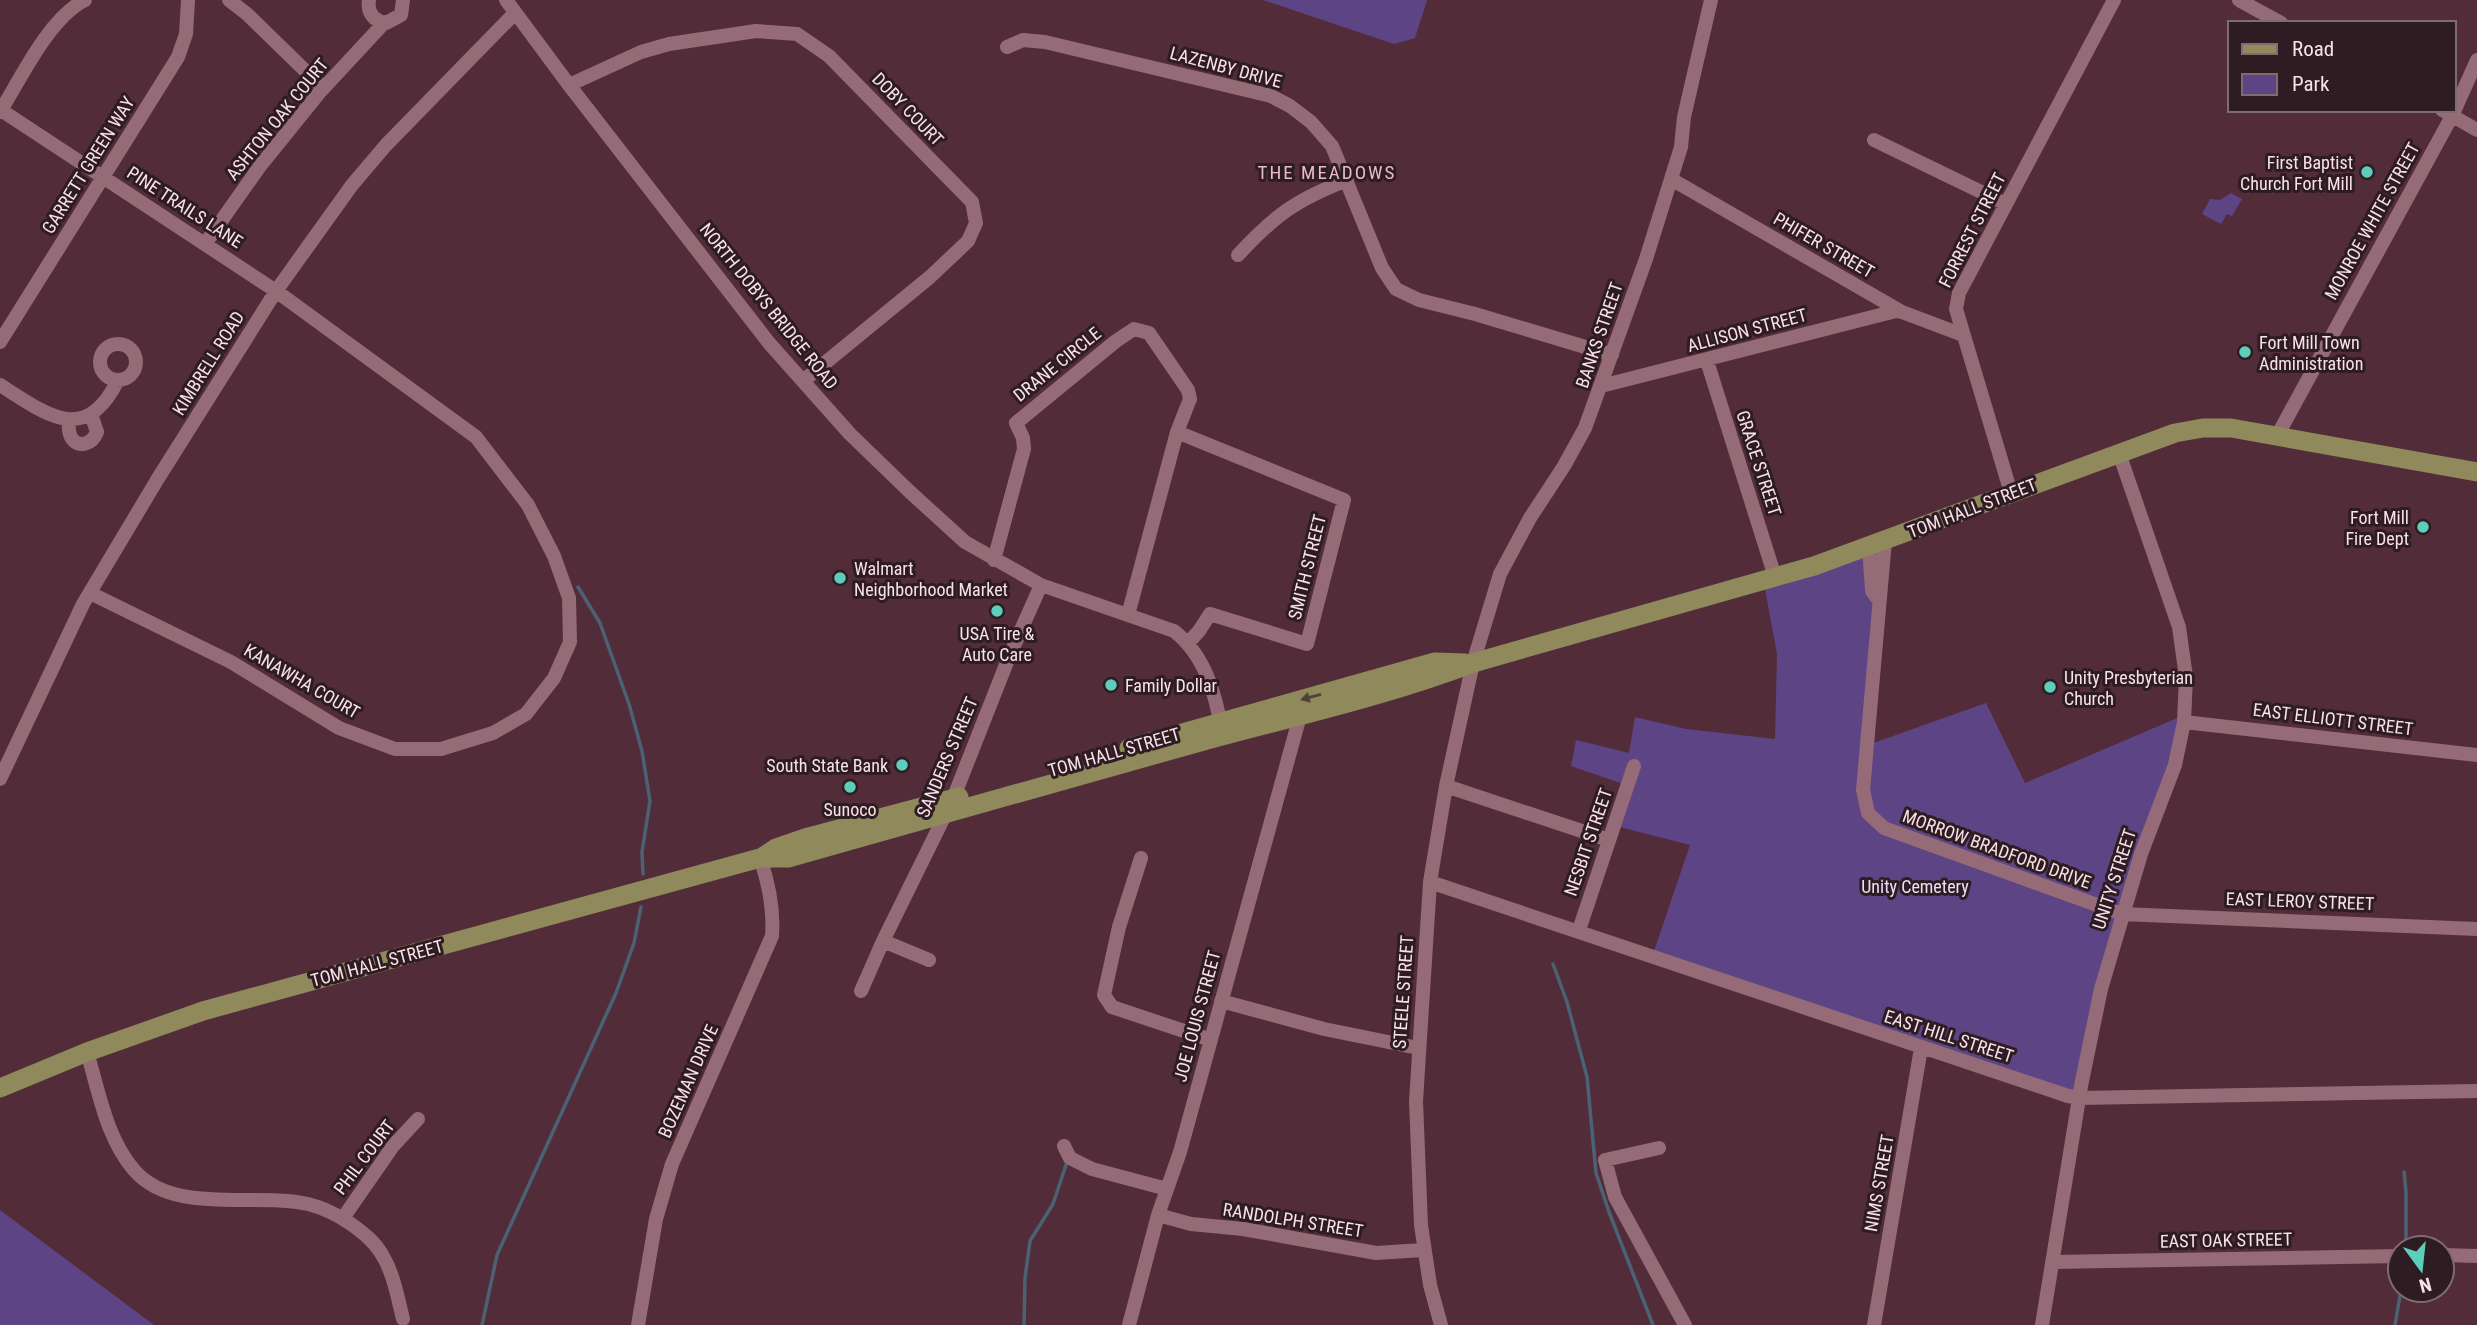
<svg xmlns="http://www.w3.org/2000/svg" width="2477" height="1325" viewBox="0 0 2477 1325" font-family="'Roboto Condensed',sans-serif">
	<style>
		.green { fill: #5d4485 }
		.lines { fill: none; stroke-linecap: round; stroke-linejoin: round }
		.stream { stroke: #4b6174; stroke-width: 3.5 }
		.minor { stroke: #966b78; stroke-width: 14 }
		.major { stroke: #8f895c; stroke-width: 19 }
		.oneway { fill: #4f4236 }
		.poi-dot { fill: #5cceba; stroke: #2d1c21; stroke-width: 2.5 }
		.labels { text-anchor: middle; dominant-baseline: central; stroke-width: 6; stroke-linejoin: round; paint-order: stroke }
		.street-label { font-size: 18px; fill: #fae1e8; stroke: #2d1c21 }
		.poi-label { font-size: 18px; fill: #fae1e8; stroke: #2d1c21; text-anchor: start }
		.park-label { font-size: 18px; fill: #e8dffb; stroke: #2d1c21 }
		.neighbourhood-label { font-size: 19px; letter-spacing: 2px; fill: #e9bac7; stroke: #2d1c21 }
	</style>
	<rect width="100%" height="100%" fill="#522d39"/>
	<path class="green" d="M 1263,0 L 1427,0 L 1415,38 L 1394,44 Z
		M 2231,193 L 2242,199 L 2232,216 L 2227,214 L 2221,224 L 2202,214 L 2210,199 L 2220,200 Z
		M 1868,550 L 1877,600 L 1865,746 L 1986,703 L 2025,783 L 2182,716 L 2168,777 L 2078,1095 L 1653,954 L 1690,845 L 1616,826 L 1629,786 L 1571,766 L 1576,740 L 1629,753 L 1635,717 L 1686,729 L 1775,739 L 1777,654 L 1764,584 Z
		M 0,1210 L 154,1325 L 0,1325 Z"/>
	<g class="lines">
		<path class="stream" d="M 578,587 L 600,623 L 629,704 L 642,751 L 650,801 L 642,852 L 643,874
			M 1553,964 L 1567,1002 L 1587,1077 L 1596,1173 L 1609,1212 L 1653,1325
			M 2404,1172 L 2406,1192 L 2406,1247
			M 482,1325 L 497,1255 L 616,993 L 634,943 L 641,907
			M 1024,1325 L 1025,1278 L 1030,1241 L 1053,1204 L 1067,1162
			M 2395,1325 L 2401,1290"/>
		<path class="minor" d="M 229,0 L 247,14 L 323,88
			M 369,0 C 367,13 374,21 386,23 L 401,15 L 403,0
			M 506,0 L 569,85 L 769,343 L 850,434 L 910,492 L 965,542 L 1041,585 L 1174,631 C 1205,655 1216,695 1222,732
			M 2239,0 L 2281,23
			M 1007,47 L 1023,40 L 1045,42 L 1271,96 L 1290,106 L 1311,122 L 1332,146 L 1382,268 L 1396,289 L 1419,300 L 1475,314 L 1612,355
			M 569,85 L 641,52 L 669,44 L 756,31 L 797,34 L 829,56 L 972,202 L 976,223 L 968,241 L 930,277 L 803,381
			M 1,110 L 276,291 L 476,437 L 528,505 L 554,556 L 569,598 L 570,642 L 554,678 L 526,714 L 493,733 L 441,749 L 395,749 L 339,728 L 231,662 L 90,593
			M 2442,110 L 2477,130
			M 0,112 C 21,78 49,18 85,0
			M 1874,140 L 2006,204
			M 1671,179 L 1902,312 L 1963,335
			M 205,244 L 260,166 L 319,93 L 384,23
			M 1238,255 C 1275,215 1296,200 1347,180
			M 0,342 L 178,57 L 186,34 L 188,0
			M100 362a18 18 0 1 1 36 0a18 18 0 1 1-36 0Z
			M 1707,361 L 1775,577
			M 0,385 C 46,414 85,447 118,380
			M 1601,386 L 1896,311 L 1901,312
			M 68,419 C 69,425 68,432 71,437 C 78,450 93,443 97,432 L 91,414
			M 1177,432 L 1344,500 L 1307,644 L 1210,614 L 1199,631 L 1189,642
			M 2277,436 L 2452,116 L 2477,60
			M 2011,493 L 1956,309 L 1959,293 L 2114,0
			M 1885,541 L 1863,790 L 1868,813 L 1884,828 L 2122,914 L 2477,929
			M 1869,546 L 1872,591 L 1878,599
			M 994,560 L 1024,449 L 1023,438 L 1016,423 L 1116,341 L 1134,329 L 1149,333 L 1188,390 L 1190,399 L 1177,432 L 1128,615
			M 2184,722 L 2477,755
			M 0,779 L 83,604 L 157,480 L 276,291 L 352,185 L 386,145 L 514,14
			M 1446,786 L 1609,840
			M 1141,858 L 1119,927 L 1104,995 L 1112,1007 L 1211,1040
			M 1430,882 L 2068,1096 L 2079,1098 L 2477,1091
			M 1579,930 L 1634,766
			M 883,941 L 929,960
			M 861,991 L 883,941 L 953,799 L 1009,657 L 1041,585
			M 1221,1001 L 1324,1029 L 1418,1048
			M 87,1052 C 99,1092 106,1137 134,1170 C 174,1216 255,1192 308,1204 C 324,1208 338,1215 351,1224 C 365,1234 376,1243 384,1258 C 394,1276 398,1299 403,1319
			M 1064,1146 L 1070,1158 L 1092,1169 L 1167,1189
			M 1659,1148 L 1605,1160 L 1615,1197 L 1685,1325
			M 1158,1215 L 1191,1224 L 1243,1229 L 1376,1253 L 1423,1250
			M 343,1218 L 393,1146 L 418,1119
			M 2442,1255 L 2477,1256
			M 2052,1262 L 2400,1256
			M 638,1325 L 656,1219 L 672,1164 L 772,936 C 774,908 769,884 760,858
			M 1129,1325 L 1158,1215 L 1180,1152 L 1300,716
			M 1441,1325 L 1430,1285 L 1421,1225 L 1416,1101 L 1430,882 L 1446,786 L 1473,663 L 1500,574 L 1530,518 L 1564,466 L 1585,428 L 1646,259 L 1681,147 L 1684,117 L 1711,0
			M 1874,1325 L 1921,1048
			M 2042,1325 L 2081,1086 L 2101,989 L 2141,854 L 2175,765 L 2184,722 L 2186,677 L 2179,627 L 2119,453"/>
		<path class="major" d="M 1129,748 L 1435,662 L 1465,663
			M 764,856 L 776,848 L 805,838 L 959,797
			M 0,1088 L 87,1052 L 203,1011 L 760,858 L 788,858 C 927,818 1067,779 1207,740 C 1296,716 1386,696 1473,663 L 1814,566 L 2175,433 L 2203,428 L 2231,428 L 2477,472"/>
	</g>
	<defs><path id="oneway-solid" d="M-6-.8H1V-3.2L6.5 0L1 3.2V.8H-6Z" transform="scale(1.75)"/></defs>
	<use class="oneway" href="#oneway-solid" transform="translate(1311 697) rotate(165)"/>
	<g class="poi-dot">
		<circle cx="2367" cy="172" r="7"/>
		<circle cx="2245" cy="352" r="7"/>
		<circle cx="2423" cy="527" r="7"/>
		<circle cx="840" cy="578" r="7"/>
		<circle cx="997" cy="611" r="7"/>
		<circle cx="1111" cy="685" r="7"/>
		<circle cx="2050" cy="687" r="7"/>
		<circle cx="902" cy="765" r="7"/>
		<circle cx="850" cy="787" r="7"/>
	</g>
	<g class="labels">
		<g class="street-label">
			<text transform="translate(1226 67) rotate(15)">LAZENBY DRIVE</text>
			<text transform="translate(908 109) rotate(46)">DOBY COURT</text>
			<text transform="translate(277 119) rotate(-51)">ASHTON OAK COURT</text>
			<text transform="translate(88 165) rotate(-58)">GARRETT GREEN WAY</text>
			<text transform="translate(185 207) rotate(33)">PINE TRAILS LANE</text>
			<text transform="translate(2372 221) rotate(-61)">MONROE WHITE STREET</text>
			<text transform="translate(1972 230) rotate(-63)">FORREST STREET</text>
			<text transform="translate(1824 245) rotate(30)">PHIFER STREET</text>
			<text transform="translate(769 306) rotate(51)">NORTH DOBYS BRIDGE ROAD</text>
			<text transform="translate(1747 330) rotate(-15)">ALLISON STREET</text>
			<text transform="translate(1599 335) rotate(-71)">BANKS STREET</text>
			<text transform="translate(208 363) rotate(-58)">KIMBRELL ROAD</text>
			<text transform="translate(1057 364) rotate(-39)">DRANE CIRCLE</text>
			<text transform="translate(1759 463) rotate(72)">GRACE STREET</text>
			<text transform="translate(1972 508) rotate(-21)">TOM HALL STREET</text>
			<text transform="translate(1307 567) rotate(-76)">SMITH STREET</text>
			<text transform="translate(302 681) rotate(30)">KANAWHA COURT</text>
			<text transform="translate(2333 719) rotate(7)">EAST ELLIOTT STREET</text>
			<text transform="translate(1114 752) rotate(-16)">TOM HALL STREET</text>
			<text transform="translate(947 757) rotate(-67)">SANDERS STREET</text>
			<text transform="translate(1588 842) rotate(-71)">NESBIT STREET</text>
			<text transform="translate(1997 849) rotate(20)">MORROW BRADFORD DRIVE</text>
			<text transform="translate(2114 879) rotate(-72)">UNITY STREET</text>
			<text transform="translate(2300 901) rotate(2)">EAST LEROY STREET</text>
			<text transform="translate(377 963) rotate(-15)">TOM HALL STREET</text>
			<text transform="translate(1403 992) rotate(-86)">STEELE STREET</text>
			<text transform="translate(1197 1016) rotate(-75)">JOE LOUIS STREET</text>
			<text transform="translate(1949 1036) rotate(18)">EAST HILL STREET</text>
			<text transform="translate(688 1081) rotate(-66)">BOZEMAN DRIVE</text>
			<text transform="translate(364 1157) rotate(-53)">PHIL COURT</text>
			<text transform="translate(1879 1183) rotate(-80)">NIMS STREET</text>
			<text transform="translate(1293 1220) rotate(9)">RANDOLPH STREET</text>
			<text transform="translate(2226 1240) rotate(-1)">EAST OAK STREET</text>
		</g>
		<g class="poi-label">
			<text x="2353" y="162" text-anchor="end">First Baptist<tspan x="2353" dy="21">Church Fort Mill</tspan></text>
			<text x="2259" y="342">Fort Mill Town<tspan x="2259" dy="21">Administration</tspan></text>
			<text x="2409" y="517" text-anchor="end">Fort Mill<tspan x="2409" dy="21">Fire Dept</tspan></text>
			<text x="854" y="568">Walmart<tspan x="854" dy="21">Neighborhood Market</tspan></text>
			<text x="997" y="633" text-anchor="middle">USA Tire &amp;<tspan x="997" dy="21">Auto Care</tspan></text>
			<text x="2064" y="677">Unity Presbyterian<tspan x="2064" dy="21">Church</tspan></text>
			<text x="1125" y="685">Family Dollar</text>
			<text x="888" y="765" text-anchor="end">South State Bank</text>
			<text x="850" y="809" text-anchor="middle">Sunoco</text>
		</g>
		<g class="park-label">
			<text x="1915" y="886">Unity Cemetery</text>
		</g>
		<g class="neighbourhood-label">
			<text x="1327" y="172">THE MEADOWS</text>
		</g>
	</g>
	<rect x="2228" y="21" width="228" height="91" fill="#2d1c21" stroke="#7f6b71" stroke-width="2"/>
	<rect x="2242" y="44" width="35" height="10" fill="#8f895c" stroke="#7f6b71" stroke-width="2"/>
	<text x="2292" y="56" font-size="21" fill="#fae1e8">Road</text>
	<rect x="2242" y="74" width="35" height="21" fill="#5d4485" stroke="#7f6b71" stroke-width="2"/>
	<text x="2292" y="91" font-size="21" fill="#fae1e8">Park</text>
	<g transform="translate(2421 1269) rotate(165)"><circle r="33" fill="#2d1c21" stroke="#7f6b71" stroke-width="2"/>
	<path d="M0-5L12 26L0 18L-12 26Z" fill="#5cceba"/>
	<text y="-10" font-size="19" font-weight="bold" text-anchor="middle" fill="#fae1e8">N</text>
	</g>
</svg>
